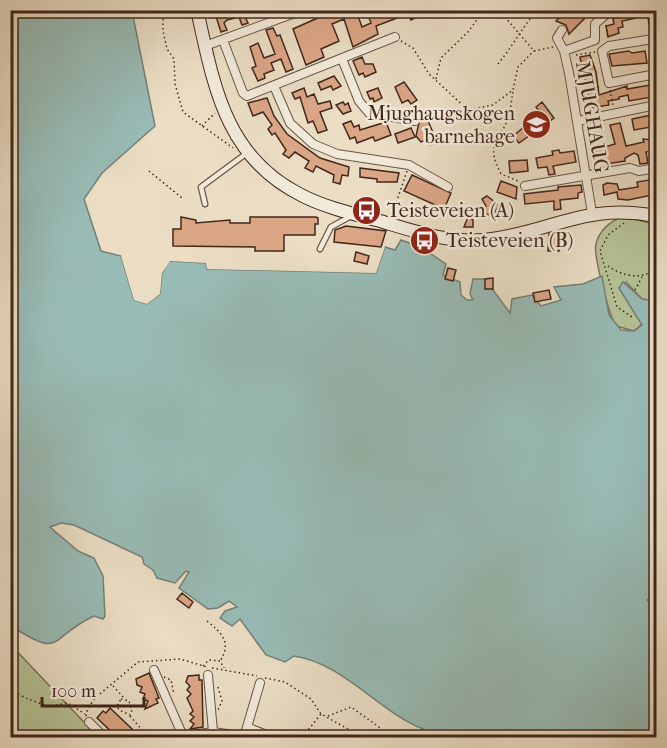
<svg xmlns="http://www.w3.org/2000/svg" width="667" height="748" viewBox="0 0 667 748" font-family="'IM FELL French Canon',serif">
	<style>
		.green { fill: #b5c296; stroke: #7b7458; stroke-width: 1.5 }
		.water { fill: #98bbb5; stroke: #758077; stroke-width: 1.5 }
		.pier { fill: #eaddc4 }
		.building { fill: #dba686; stroke: #41271b; stroke-width: 1.5; fill-rule: evenodd }
		.lines { fill: none; stroke-linecap: round; stroke-linejoin: round }
		.service-casing { stroke: #6b5445; stroke-width: 7 }
		.minor-casing { stroke: #6b5445; stroke-width: 10 }
		.secondary-casing { stroke: #41271b; stroke-width: 14 }
		.path { stroke: #41271b; stroke-width: 1.5; stroke-dasharray: 1.5 3; stroke-linecap: butt }
		.service { stroke: #f1e9d9; stroke-width: 4.5 }
		.minor { stroke: #f1e9d9; stroke-width: 8 }
		.secondary { stroke: #f1e9d9; stroke-width: 12 }
		.labels { text-anchor: middle; dominant-baseline: central; stroke-width: 5; stroke-linejoin: round; paint-order: stroke }
		.poi-label { font-size: 20px; fill: #41271b; stroke: #f1e9d9; text-anchor: start }
		.street-label { font-size: 20px; fill: #41271b; stroke: #f1e9d9 }
	</style>
	<rect width="100%" height="100%" fill="#eaddc4"/>
	<filter id="stains"><feTurbulence type="fractalNoise" baseFrequency=".00333" numOctaves="4"/><feColorMatrix values="0 0 0 0 .2 0 0 0 0 .09 0 0 0 0 .02 0 0 0 .5 -.17"/></filter>
	<radialGradient id="worn" r=".72"><stop offset=".6" stop-color="#630" stop-opacity="0"/><stop offset="1" stop-color="#630" stop-opacity=".3"/></radialGradient>
	<path class="green" d="M 622,217 L 656,224 L 656,301 L 642,299 L 626,282 L 619,288 L 642,324 L 634,331 L 616,326 C 609,316 593,254 596,244 C 599,231 610,221 622,217 Z
		M 10,644 L 98,737 L 13,737 L 10,723 Z"/>
	<path class="water" d="M 10,11 L 132,11 L 155,126 L 102,173 L 84,199 L 101,251 L 121,256 L 134,300 L 147,304 L 160,294 L 162,273 L 169,261 L 206,263 L 207,269 L 376,273 L 385,247 L 395,250 L 401,240 L 421,247 L 446,264 L 443,275 L 460,282 L 461,295 L 467,300 L 473,300 L 470,294 L 473,279 L 485,279 L 510,313 L 512,299 L 532,295 L 541,306 L 561,300 L 554,287 L 583,284 L 602,276 L 609,315 L 621,330 L 634,331 L 642,325 L 619,288 L 623,282 L 642,299 L 656,301 L 656,593 L 647,600 L 656,612 L 656,737 L 414,737 L 414,734 L 422,734 L 423,729 C 378,711 343,663 294,656 L 285,662 L 266,655 L 240,619 L 232,626 L 220,618 L 225,611 L 237,607 L 229,601 L 218,608 L 208,609 L 179,588 L 189,572 L 186,571 L 175,583 L 157,578 L 153,570 L 144,564 L 142,557 L 74,525 L 61,523 L 50,527 L 78,551 L 94,558 L 103,576 L 105,616 L 103,619 L 94,616 C 47,638 64,660 11,626 Z"/>
	<path class="pier" d="M 382,247 L 385,247 L 376,273 L 207,269 L 206,263 L 170,261 L 162,273 L 160,294 L 147,304 L 134,300 L 121,256 L 124,255 L 136,297 L 146,301 L 157,293 L 159,272 L 169,258 L 207,261 L 209,266 L 374,270 Z"/>
	<path class="building" d="M 214,10 L 242,10 L 248,23 L 242,25 L 239,17 L 227,20 L 224,23 L 227,30 L 221,32 Z
		M 341,10 L 394,10 L 397,18 L 376,26 L 378,34 L 353,47 L 344,19 L 332,24 L 339,41 L 321,49 L 324,57 L 306,65 L 293,29 L 331,12 L 332,14 ZM 367,12 L 371,23 L 362,27 L 358,16 Z
		M 406,10 L 417,10 L 419,16 L 411,20 Z
		M 567,10 L 593,10 L 569,34 L 566,25 L 556,21 Z
		M 619,10 L 636,10 L 637,18 L 622,21 L 623,27 L 618,28 L 619,33 L 608,37 L 606,26 L 614,24 L 613,19 L 620,16 Z
		M 657,10 L 657,32 L 651,33 L 647,13 Z
		M 273,28 L 277,36 L 280,35 L 293,69 L 286,72 L 281,59 L 271,63 L 274,70 L 264,74 L 265,78 L 258,81 L 252,68 L 256,66 L 250,47 L 258,43 L 264,58 L 275,54 L 266,30 Z
		M 629,51 L 632,53 L 645,51 L 647,63 L 612,66 L 609,54 Z
		M 590,55 L 596,72 L 599,95 L 627,86 L 627,89 L 650,85 L 652,97 L 629,101 L 628,95 L 619,97 L 619,99 L 608,101 L 609,105 L 585,109 L 583,99 L 589,97 L 580,57 Z
		M 362,57 L 365,64 L 373,64 L 376,72 L 365,77 L 363,73 L 359,75 L 353,61 Z
		M 334,76 L 341,86 L 333,90 L 331,86 L 321,90 L 318,83 Z
		M 404,82 L 417,100 L 411,104 L 408,100 L 402,103 L 395,87 Z
		M 304,88 L 307,97 L 314,94 L 318,104 L 330,101 L 332,108 L 320,112 L 327,130 L 318,133 L 313,121 L 308,123 L 300,97 L 295,99 L 292,93 Z
		M 378,88 L 382,98 L 374,102 L 373,98 L 370,99 L 367,92 Z
		M 267,98 L 274,116 L 287,134 L 320,158 L 349,167 L 348,176 L 342,175 L 340,184 L 333,182 L 334,175 L 316,166 L 313,172 L 305,168 L 309,161 L 295,152 L 289,158 L 283,154 L 286,150 L 275,133 L 272,135 L 268,129 L 272,125 L 263,112 L 253,116 L 248,103 Z
		M 343,102 L 345,105 L 348,103 L 351,111 L 343,114 L 336,105 Z
		M 542,102 L 554,118 L 519,143 L 513,136 L 541,113 L 536,107 Z
		M 656,114 L 657,126 L 634,130 L 632,119 Z
		M 426,116 L 437,142 L 430,145 L 427,140 L 421,142 L 416,136 L 420,118 Z
		M 351,121 L 354,127 L 359,125 L 360,130 L 386,122 L 391,135 L 375,141 L 373,137 L 357,143 L 355,137 L 350,139 L 343,124 Z
		M 620,123 L 626,146 L 644,142 L 643,139 L 655,140 L 657,150 L 646,152 L 648,163 L 640,164 L 638,155 L 634,153 L 625,158 L 625,161 L 606,164 L 605,160 L 596,161 L 594,150 L 615,144 L 610,125 Z
		M 411,128 L 415,137 L 398,143 L 395,134 Z
		M 559,150 L 560,153 L 574,151 L 576,162 L 553,166 L 555,174 L 549,175 L 547,167 L 538,168 L 536,158 L 553,155 L 552,151 Z
		M 527,160 L 528,171 L 510,173 L 509,161 Z
		M 360,168 L 399,173 L 397,182 L 377,182 L 377,179 L 360,177 Z
		M 412,175 L 451,193 L 444,209 L 404,191 Z
		M 649,180 L 650,184 L 657,183 L 657,194 L 628,200 L 618,199 L 617,192 L 604,195 L 603,185 L 607,183 L 617,184 L 619,190 L 625,189 L 638,187 L 637,182 Z
		M 501,181 L 517,187 L 516,199 L 497,192 Z
		M 581,185 L 582,192 L 578,193 L 578,198 L 560,200 L 561,209 L 554,210 L 554,201 L 525,204 L 524,194 L 558,190 L 558,187 Z
		M 487,196 L 499,205 L 493,216 L 486,214 L 483,207 L 486,206 L 482,199 Z
		M 181,217 L 196,220 L 196,223 L 230,220 L 230,223 L 250,223 L 250,217 L 316,217 L 318,218 L 318,224 L 315,224 L 315,235 L 284,235 L 284,251 L 255,251 L 255,247 L 173,246 L 173,229 L 181,229 Z
		M 468,217 L 473,220 L 473,227 L 464,227 Z
		M 346,226 L 386,231 L 381,247 L 334,242 L 335,230 Z
		M 549,234 L 559,234 L 559,251 L 548,251 Z
		M 356,252 L 369,256 L 367,264 L 354,261 Z
		M 448,268 L 456,270 L 453,281 L 445,279 Z
		M 493,278 L 493,289 L 485,289 L 485,279 Z
		M 549,290 L 551,299 L 535,302 L 533,293 Z
		M 182,593 L 193,602 L 189,608 L 177,599 Z
		M 149,673 L 159,698 L 156,699 L 158,703 L 145,709 L 148,701 L 143,699 L 145,694 L 140,692 L 142,687 L 137,685 L 136,679 Z
		M 199,675 L 199,680 L 202,680 L 203,727 L 190,729 L 194,724 L 190,721 L 194,717 L 190,714 L 193,711 L 187,698 L 191,694 L 187,690 L 190,686 L 186,682 L 188,676 Z
		M 110,708 L 130,727 L 141,738 L 118,738 L 97,718 L 103,711 L 106,713 Z"/>
	<g class="lines">
		<defs>
			<path id="service" d="M 205,204 L 201,187 L 247,153
				M 320,249 L 331,227 L 351,216"/>
			<path id="minor" d="M 562,30 L 557,38 L 564,51 L 569,73 L 592,213
				M 656,38 L 653,39 L 656,59
				M 653,39 L 609,46 L 602,51 L 609,83 L 656,74
				M 223,40 L 243,93 L 247,96 L 395,37
				M 205,46 L 303,10
				M 564,51 L 595,40 L 595,24 L 611,10
				M 342,59 L 359,101 L 369,113 L 415,121
				M 274,86 L 290,123 L 313,144 L 337,154 L 409,165 L 448,187
				M 578,121 L 656,105
				M 525,186 L 630,168 L 639,171 L 656,168
				M 154,670 L 182,734
				M 208,675 L 213,732
				M 89,722 L 105,738
				M 249,728 L 274,738
				M 172,738 L 213,732 L 240,736 L 245,734 L 260,683"/>
			<path id="secondary" d="M 197,10 C 214,86 225,158 303,196 C 327,208 354,214 380,221 C 417,232 454,245 492,239 C 555,230 587,203 656,216"/>
		</defs>
		<use href="#service" class="service-casing"/>
		<use href="#minor" class="minor-casing"/>
		<use href="#secondary" class="secondary-casing"/>
		<path class="path" d="M 163,10 L 163,31 L 167,49 L 174,59 L 175,84 L 183,112 L 233,148
			M 499,10 L 534,51 L 553,47
			M 606,25 L 608,38
			M 401,41 L 413,48 L 429,74 L 468,110 L 493,105 L 513,90 L 518,67 L 534,51
			M 576,55 L 595,52
			M 498,64 C 512,47 522,28 537,10
			M 436,79 L 441,58 L 468,32 L 484,10
			M 610,90 L 613,106
			M 580,91 L 602,87
			M 513,92 C 511,101 511,112 507,121 C 497,145 486,144 501,174 L 518,181
			M 202,126 L 215,113
			M 149,171 L 182,198
			M 392,215 L 407,171
			M 624,223 L 608,235 L 600,251 L 617,307 L 632,317
			M 651,226 L 656,228
			M 608,266 C 622,276 643,281 656,268
			M 635,290 L 642,277
			M 207,621 C 222,633 232,643 220,661
			M 203,666 L 209,660 L 220,661 L 224,668
			M 212,668 L 257,676
			M 164,677 L 171,680 L 174,694
			M 265,678 L 285,682 L 311,699 L 321,714 L 364,738
			M 113,686 L 124,698
			M 218,687 L 222,701 L 218,710
			M 10,690 L 30,700 L 49,706 L 68,703 L 85,714
			M 121,699 L 129,701 L 132,710 L 130,715 L 119,710 L 117,706 Z
			M 10,706 L 15,716 L 13,735
			M 86,716 L 88,708 L 95,698 L 138,662 L 180,659 L 207,667
			M 130,716 L 149,738
			M 328,716 L 351,707 L 379,727 L 382,738
			M 10,732 L 14,738
			M 306,738 L 308,730 L 321,714"/>
		<use href="#service" class="service"/>
		<use href="#minor" class="minor"/>
		<use href="#secondary" class="secondary"/>
	</g>
	<defs>
		<symbol id="school-disc" viewBox="-11 -11 22 22"><circle r="9.5" fill="#8f2418" stroke="#f1e9d9"/><path d="M0-5L7-2L0 1L-7-2ZM-4 1L0 2.5L4 1V4Q0 6-4 4Z" fill="#fff"/></symbol>
		<symbol id="bus-disc" viewBox="-11 -11 22 22"><circle r="9.5" fill="#8f2418" stroke="#f1e9d9"/><path d="M-5-6H5V4H4V6H2V4H-2V6H-4V4H-5ZM-3.5-4V0h7V-4ZM-3.5 1.2v1.5H-2V1.2ZM2 1.2v1.5H3.5V1.2Z" fill="#fff"/></symbol>
	</defs>
	<g fill-rule="evenodd">
		<use href="#school-disc" x="520" y="108" width="33" height="33"/>
		<use href="#bus-disc" x="350" y="194" width="33" height="33"/>
		<use href="#bus-disc" x="408" y="224" width="33" height="33"/>
	</g>
	<g class="labels">
		<g class="poi-label">
			<text x="515" y="113" text-anchor="end">Mjughaugskogen<tspan x="515" dy="23">barnehage</tspan></text>
			<text x="387" y="210">Teisteveien (A)</text>
			<text x="446" y="240">Teisteveien (B)</text>
		</g>
		<g class="street-label">
			<text transform="translate(592 117) rotate(80)">MJUGHAUG</text>
		</g>
	</g>
	<rect width="667" height="748" fill="none" stroke="#eaddc4" stroke-width="36"/>
	<rect x="12" y="12" width="643" height="724" fill="none" stroke="#41271b" stroke-width="3"/>
	<rect x="18" y="18" width="631" height="712" fill="none" stroke="#41271b" stroke-width="1.5"/>
	<path d="M42 697v9h102v-9" fill="none" stroke="#41271b" stroke-width="3"/>
	<text x="51" y="697" font-size="18" fill="#41271b" stroke="#f1e9d9" stroke-width="4.5" paint-order="stroke">100 m</text>
	<rect width="100%" height="100%" filter="url(#stains)"/>
	<rect width="100%" height="100%" fill="url(#worn)"/>
</svg>
